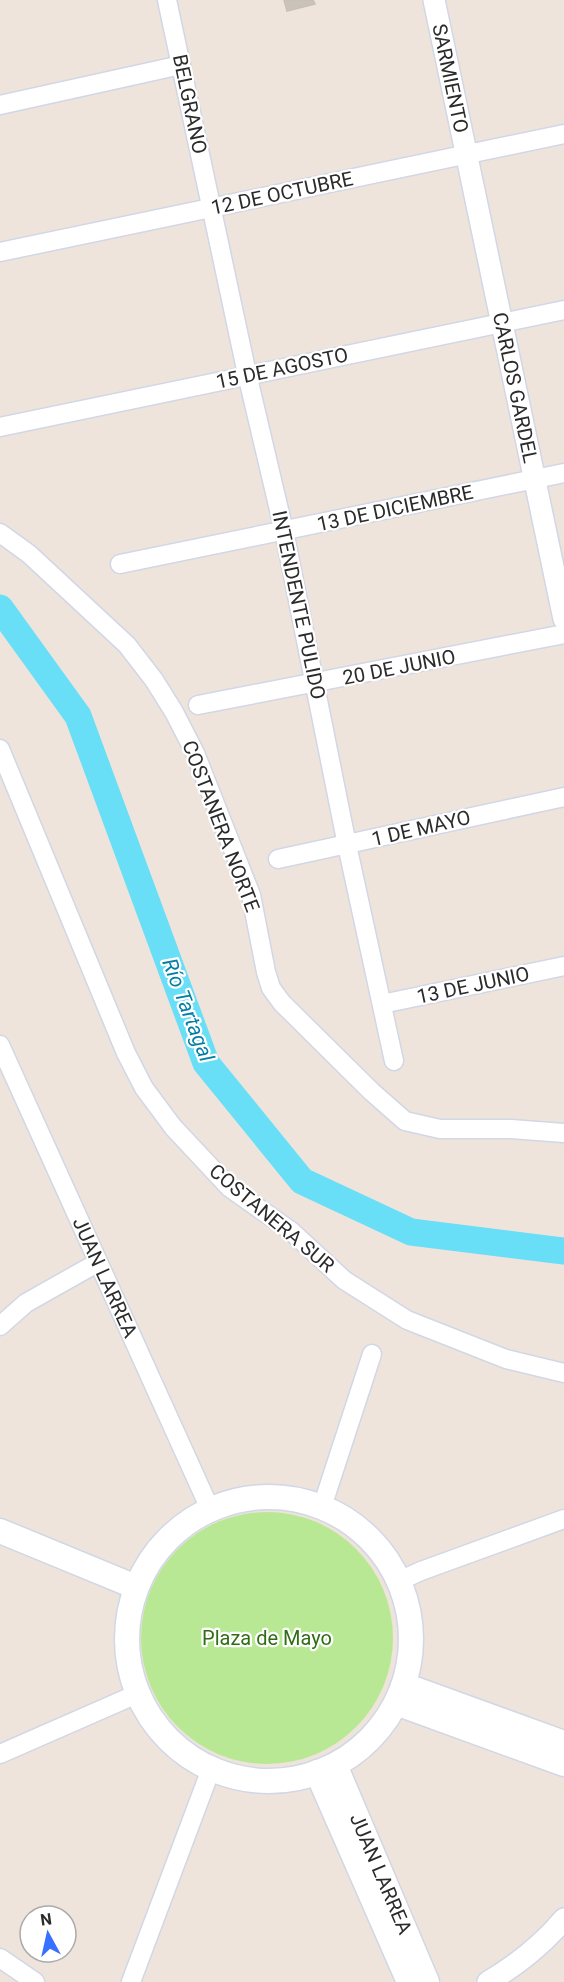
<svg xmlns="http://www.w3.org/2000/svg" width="564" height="1982" viewBox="0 0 564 1982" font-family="Roboto,sans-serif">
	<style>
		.green { fill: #b9e895 }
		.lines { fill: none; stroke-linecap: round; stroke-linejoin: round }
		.river { stroke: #68dff7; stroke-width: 27 }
		.building { fill: #c9c3bb; stroke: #c9c0b5; stroke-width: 1.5 }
		.minor-casing { stroke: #d1d7e5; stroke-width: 21 }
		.tertiary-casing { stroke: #d1d7e5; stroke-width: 24 }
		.secondary-casing { stroke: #d1d7e5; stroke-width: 27 }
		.minor { stroke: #fff; stroke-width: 18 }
		.tertiary { stroke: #fff; stroke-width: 21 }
		.secondary { stroke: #fff; stroke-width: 24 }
		.labels { text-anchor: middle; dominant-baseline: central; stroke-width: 4.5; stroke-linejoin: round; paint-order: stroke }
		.street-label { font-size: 20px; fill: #2b2b2b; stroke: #fff }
		.park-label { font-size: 20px; fill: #306d15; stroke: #fff }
		.water-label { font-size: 21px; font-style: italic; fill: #047ea5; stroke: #fff }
	</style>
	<rect width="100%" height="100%" fill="#eee4dc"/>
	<path class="green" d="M141 1638a126 126 0 1 1 252 0a126 126 0 1 1-252 0Z"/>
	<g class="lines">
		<path class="river" d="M 0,608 L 78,716 L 206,1063 L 302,1181 L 411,1232 L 564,1251"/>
	</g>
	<path class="building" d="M 284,0 L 313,0 L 315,4 L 287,11 Z"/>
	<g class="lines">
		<defs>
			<g id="minor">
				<path d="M 167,0 L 247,374 L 284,531 L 347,845 L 394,1061"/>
				<path d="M 0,105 L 181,65"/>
				<path d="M 0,252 L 564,134"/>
				<path d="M 0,427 L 564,310"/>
				<path d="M 0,533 L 29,554 L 127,645 L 154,680 L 174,712 L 195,753 L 251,895 L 266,972 L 271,988 L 282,1003 L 372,1092 L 405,1121 L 440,1129 L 511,1129 L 564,1133"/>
				<path d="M 120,564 L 564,473"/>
				<path d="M 198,705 L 564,634"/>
				<path d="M 0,749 L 126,1053 L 144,1088 L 173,1127 L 230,1188 L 291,1231 L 344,1280 L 407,1320 L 506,1359 L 564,1373"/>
				<path d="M 278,859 L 564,797"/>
				<path d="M 382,1004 L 564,966"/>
				<path id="s1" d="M 0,1045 L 210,1509"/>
				<path d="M 0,1326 L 26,1303 L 97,1263"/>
				<path d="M 322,1507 L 372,1354"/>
				<path d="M 399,1581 L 421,1571 L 564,1519"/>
				<path d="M 0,1754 L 137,1694"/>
				<path d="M 0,1958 L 35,1982"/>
				<path d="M 131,1982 L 211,1769"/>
			</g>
			<g id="tertiary">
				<path id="s2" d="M 434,0 L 564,619"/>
				<path d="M 488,1982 C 515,1966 544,1943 564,1919"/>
			</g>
			<g id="secondary">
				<circle cx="269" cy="1639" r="142"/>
				<path d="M 0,1531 L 136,1587"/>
				<path d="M 404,1685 L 564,1743"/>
				<path d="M 396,1703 L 564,1764"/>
				<path id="s3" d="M 335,1765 L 427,1982"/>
				<path d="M 317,1772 L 409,1982"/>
			</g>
		</defs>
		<use href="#minor" class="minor-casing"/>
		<use href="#tertiary" class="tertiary-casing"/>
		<use href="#secondary" class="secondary-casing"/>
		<use href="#minor" class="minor"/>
		<use href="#tertiary" class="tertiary"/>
		<use href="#secondary" class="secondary"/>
	</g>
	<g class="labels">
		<g class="street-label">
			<text stroke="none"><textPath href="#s2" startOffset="80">SARMIENTO</textPath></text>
			<text transform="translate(190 104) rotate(78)">BELGRANO</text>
			<text transform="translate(282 193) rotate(-12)">12 DE OCTUBRE</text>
			<text transform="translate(282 368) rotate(-12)">15 DE AGOSTO</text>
			<text stroke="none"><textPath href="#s2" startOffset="396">CARLOS GARDEL</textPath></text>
			<text transform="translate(395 508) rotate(-12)">13 DE DICIEMBRE</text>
			<text transform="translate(299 605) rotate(78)">INTENDENTE PULIDO</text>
			<text transform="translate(399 667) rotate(-11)">20 DE JUNIO</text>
			<text transform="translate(221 826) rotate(69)">COSTANERA NORTE</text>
			<text transform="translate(421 828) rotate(-13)">1 DE MAYO</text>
			<text transform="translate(473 985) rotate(-12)">13 DE JUNIO</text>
			<text transform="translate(272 1218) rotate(40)">COSTANERA SUR</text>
			<text stroke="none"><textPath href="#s1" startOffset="255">JUAN LARREA</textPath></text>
			<text stroke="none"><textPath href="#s3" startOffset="118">JUAN LARREA</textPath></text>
		</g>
		<g class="park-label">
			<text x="267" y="1638">Plaza de Mayo</text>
		</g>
		<g class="water-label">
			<text transform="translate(188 1010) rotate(69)">Río Tartagal</text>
		</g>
	</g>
	<g transform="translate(48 1934) rotate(352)"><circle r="28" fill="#ffffff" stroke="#aaaaaa" stroke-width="1.5"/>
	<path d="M0-4.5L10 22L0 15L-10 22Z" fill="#3870ff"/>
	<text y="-9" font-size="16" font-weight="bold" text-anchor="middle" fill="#2b2b2b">N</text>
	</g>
</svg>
